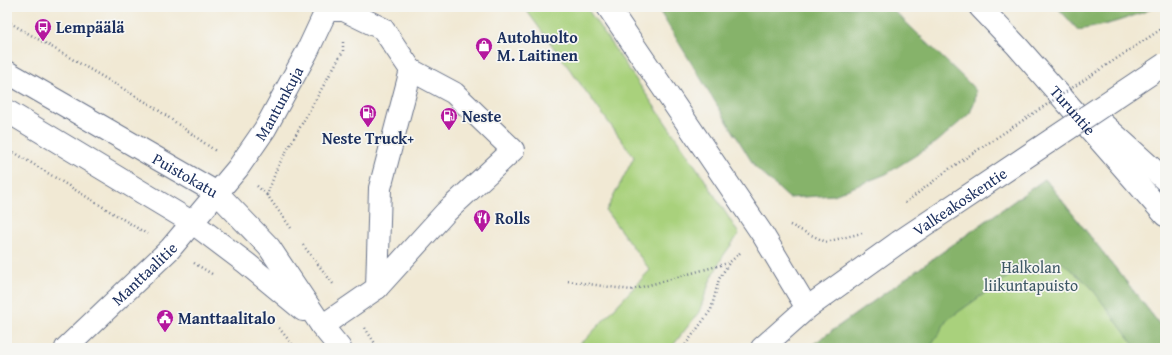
<svg xmlns="http://www.w3.org/2000/svg" width="1172" height="355" viewBox="0 0 1172 355" font-family="'Gentium Book Plus',serif">
	<style>
		.green { fill: #a9d17b; stroke: #62806c }
		.forest { fill: #86b36b; stroke: #507164 }
		.lines { fill: none; stroke-linecap: round; stroke-linejoin: round }
		.minor-casing { stroke: #667087; stroke-width: 24 }
		.major-casing { stroke: #667087; stroke-width: 24 }
		.path { stroke: #667087; stroke-width: 2.5; stroke-dasharray: 1 3; stroke-linecap: butt }
		.minor { stroke: #fff; stroke-width: 22 }
		.major { stroke: #fff; stroke-width: 22 }
		.minor-bridge-casing { stroke: #667087; stroke-width: 24; stroke-linecap: butt }
		.path-bridge { stroke: #667087; stroke-width: 2.5; stroke-dasharray: 1 3; stroke-linecap: butt }
		.minor-bridge { stroke: #fff; stroke-width: 22 }
		.labels { text-anchor: middle; dominant-baseline: central; stroke-width: 3.5; stroke-linejoin: round; paint-order: stroke }
		.poi-label { font-size: 16px; font-weight: bold; fill: #1b2f5e; stroke: #f6f6f2; text-anchor: start }
		.street-label { font-size: 16px; fill: #1b2f5e; stroke: #f6f6f2 }
		.park-label { font-size: 16px; fill: #3e5865; stroke: #f6f6f2 }
	</style>
	<rect width="100%" height="100%" fill="#f6f6f2"/>
	<filter id="ink" filterUnits="userSpaceOnUse"><feTurbulence type="fractalNoise" baseFrequency=".025" numOctaves="2"/><feDisplacementMap in="SourceGraphic" scale="8" xChannelSelector="R" yChannelSelector="G"/><feConvolveMatrix kernelMatrix="1 2 1 2 8 2 1 2 1" color-interpolation-filters="sRGB"/></filter>
	<filter id="wash" filterUnits="userSpaceOnUse"><feTurbulence type="fractalNoise" baseFrequency=".012" numOctaves="4" result="noise"/><feDisplacementMap in="SourceGraphic" scale="16" xChannelSelector="R" yChannelSelector="G"/><feGaussianBlur stdDeviation="0.9" result="paint"/><feColorMatrix in="noise" values="0 0 0 0 0 0 0 0 0 0 0 0 0 0 0 0 0 1.4 0 .05"/><feComposite in="paint" operator="in"/></filter>
	<g filter="url(#wash)">
		<rect width="100%" height="100%" fill="#f1e9d4"/>
		<path class="green" d="M 524,7 L 586,7 L 703,177 L 739,234 L 723,256 L 710,281 L 699,312 L 671,348 L 572,348 L 586,339 L 650,270 L 606,211 L 634,157 Z
			M 1045,179 L 1165,331 L 1165,348 L 808,348 Z"/>
		<path class="forest" d="M 657,7 L 890,7 L 970,84 L 976,91 L 975,100 L 970,113 L 937,142 L 886,174 L 834,195 L 789,198 L 755,167 Z
			M 1057,7 L 1156,7 C 1130,18 1106,26 1078,30 Z
			M 1045,179 L 1165,331 L 1165,348 L 1136,348 L 1090,286 L 1059,260 L 1022,267 L 947,320 L 930,348 L 808,348 Z"/>
	</g>
	<g filter="url(#ink)">
		<g class="lines">
			<defs>
				<g id="minor">
					<path id="s1" d="M 7,72 L 217,193 L 269,247 L 322,326 L 340,348"/>
					<path d="M 7,111 L 193,223 L 246,263 L 303,310"/>
					<path d="M 377,288 L 446,212 L 513,150 L 454,93 L 411,70"/>
					<path d="M 322,326 L 377,288 L 380,188 L 411,70 L 383,29 L 344,10 L 328,10"/>
					<path id="s2" d="M 66,348 L 170,249 L 238,168 L 265,129 L 307,52 L 328,7"/>
					<path d="M 762,348 L 807,308 L 899,242"/>
				</g>
				<g id="major">
					<path d="M 608,7 L 763,235 L 807,308"/>
					<path id="s3" d="M 980,7 L 1017,46 L 1165,215"/>
					<path d="M 1093,115 L 1165,180"/>
				</g>
			</defs>
			<use href="#minor" class="minor-casing"/>
			<use href="#major" class="major-casing"/>
			<path class="path" d="M 7,21 L 151,105 L 217,152
				M 1163,28 L 1165,26
				M 7,148 L 147,234
				M 257,186 L 267,195
				M 905,203 L 949,169
				M 790,225 L 826,242 L 862,233
				M 291,228 L 267,195 L 277,168 L 343,51 L 343,40
				M 303,245 L 334,285
				M 194,263 L 212,274
				M 568,281 L 631,290 L 728,263
				M 279,328 L 295,348
				M 365,328 L 378,348
				M 683,348 L 711,310 L 719,279 L 729,263 L 742,251"/>
			<use href="#minor" class="minor"/>
			<use href="#major" class="major"/>
			<defs>
				<g id="minor-bridge">
					<path id="s4" d="M 899,242 L 1165,64"/>
				</g>
			</defs>
			<use href="#minor-bridge" class="minor-bridge-casing"/>
			<path class="path-bridge" d="M 949,169 L 1163,28"/>
			<use href="#minor-bridge" class="minor-bridge"/>
		</g>
	</g>
	<defs>
		<symbol id="bus-pin" viewBox="-11 -11 22 30"><path d="M0 17L-7.5 6A9.5 9.5 0 1 1 7.5 6Z" fill="#b5179e" stroke="#f6f6f2"/><path d="M-5-6H5V4H4V6H2V4H-2V6H-4V4H-5ZM-3.5-4V0h7V-4ZM-3.5 1.2v1.5H-2V1.2ZM2 1.2v1.5H3.5V1.2Z" fill="#fff"/></symbol>
		<symbol id="shop-pin" viewBox="-11 -11 22 30"><path d="M0 17L-7.5 6A9.5 9.5 0 1 1 7.5 6Z" fill="#b5179e" stroke="#f6f6f2"/><path d="M-5-2.5h2.3a2.7 3.5 0 0 1 5.4 0H5L5.5 6h-11ZM-1.5-2.5h3a1.5 2.3 0 0 0-3 0Z" fill="#fff"/></symbol>
		<symbol id="fuel-pin" viewBox="-11 -11 22 30"><path d="M0 17L-7.5 6A9.5 9.5 0 1 1 7.5 6Z" fill="#b5179e" stroke="#f6f6f2"/><path d="M-5.5-6h7V0h2V4h1.3V-2.5L3-4.5l.8-.8L6-3V5H2.5V1h-1V6h-7ZM-4.2-4.7v3.2H.2V-4.7Z" fill="#fff"/></symbol>
		<symbol id="restaurant-pin" viewBox="-11 -11 22 30"><path d="M0 17L-7.5 6A9.5 9.5 0 1 1 7.5 6Z" fill="#b5179e" stroke="#f6f6f2"/><path d="M-5-6h1v4h1v-4h1v4h1v-4h1v5L-1.5 .5V6h-2V.5L-5-1ZM5-6V6H3V1.5H1.5Q1.5-4 5-6Z" fill="#fff"/></symbol>
		<symbol id="civic-pin" viewBox="-11 -11 22 30"><path d="M0 17L-7.5 6A9.5 9.5 0 1 1 7.5 6Z" fill="#b5179e" stroke="#f6f6f2"/><path d="M-.6-6.5H3V-4.5H.6V-3L4-1V1h2V6H-6V1h2V-1L-.6-3ZM-1.2 2.5V6h2.4V2.5Z" fill="#fff"/></symbol>
	</defs>
	<g fill-rule="evenodd">
		<use href="#bus-pin" x="33" y="17" width="20" height="27"/>
		<use href="#shop-pin" x="474" y="36" width="20" height="27"/>
		<use href="#fuel-pin" x="358" y="103" width="20" height="27"/>
		<use href="#fuel-pin" x="439" y="106" width="20" height="27"/>
		<use href="#restaurant-pin" x="472" y="208" width="20" height="27"/>
		<use href="#civic-pin" x="155" y="308" width="20" height="27"/>
	</g>
	<g class="labels">
		<g class="poi-label">
			<text x="56" y="27">Lempäälä</text>
			<text x="497" y="37">Autohuolto<tspan x="497" dy="18">M. Laitinen</tspan></text>
			<text x="462" y="116">Neste</text>
			<text x="368" y="138" text-anchor="middle">Neste Truck+</text>
			<text x="495" y="218">Rolls</text>
			<text x="178" y="318">Manttaalitalo</text>
		</g>
		<g class="street-label">
			<text stroke="none"><textPath href="#s2" startOffset="326">Mantunkuja</textPath></text>
			<text stroke="none"><textPath href="#s3" startOffset="139">Turuntie</textPath></text>
			<text stroke="none"><textPath href="#s1" startOffset="206">Puistokatu</textPath></text>
			<text stroke="none"><textPath href="#s4" startOffset="73">Valkeakoskentie</textPath></text>
			<text stroke="none"><textPath href="#s2" startOffset="108">Manttaalitie</textPath></text>
		</g>
		<g class="park-label">
			<text x="1031" y="267">Halkolan<tspan x="1031" dy="18">liikuntapuisto</tspan></text>
		</g>
	</g>
	<rect width="1172" height="355" fill="none" stroke="#f6f6f2" stroke-width="24"/>
</svg>
